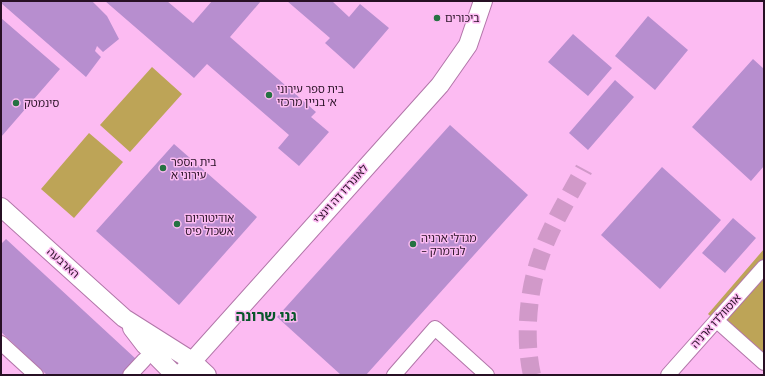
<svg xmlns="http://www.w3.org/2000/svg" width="765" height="376" viewBox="0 0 765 376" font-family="'Roboto Condensed','Noto Sans Hebrew',sans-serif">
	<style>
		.green { fill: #bda457 }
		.building { fill: #b78ecf }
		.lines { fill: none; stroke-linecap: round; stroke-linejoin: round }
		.minor-tunnel { stroke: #d199c9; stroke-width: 18; stroke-dasharray: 18 9; stroke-linecap: butt }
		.pedestrian-casing { stroke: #b276a9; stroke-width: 16 }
		.minor-casing { stroke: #b276a9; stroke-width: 20 }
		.pedestrian { stroke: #fff; stroke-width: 14 }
		.minor { stroke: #fff; stroke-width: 18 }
		.poi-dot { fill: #257242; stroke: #fcbbf2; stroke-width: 1.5 }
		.labels { text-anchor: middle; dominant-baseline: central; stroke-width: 3; stroke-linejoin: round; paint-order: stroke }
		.poi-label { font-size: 11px; fill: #271024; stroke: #fcbbf2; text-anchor: start }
		.street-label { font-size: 11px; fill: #271024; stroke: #fcbbf2 }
		.district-label { font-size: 15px; font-weight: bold; fill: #08562b; stroke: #fcbbf2 }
	</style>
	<rect width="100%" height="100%" fill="#fcbbf2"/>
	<path class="green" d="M 152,67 L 182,94 L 130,152 L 100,125 Z
		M 89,133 L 123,162 L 74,218 L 41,189 Z
		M 764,249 L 764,364 L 708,314 Z"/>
	<path class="building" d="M 1,1 L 92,1 L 107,16 L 119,39 L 103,52 L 97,46 L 95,51 L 101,57 L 86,77 L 1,3 Z
		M 105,1 L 167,1 L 193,23 L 212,1 L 261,1 L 230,37 L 316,112 L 311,117 L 329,132 L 299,166 L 278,148 L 289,135 L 207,64 L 194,78 Z
		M 287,1 L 332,1 L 349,17 L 360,4 L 389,28 L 354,69 L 325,43 L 330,38 Z
		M 648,16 L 688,50 L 655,90 L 615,56 Z
		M 1,18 L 60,69 L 1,137 Z
		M 573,34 L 612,68 L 588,96 L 548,62 Z
		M 753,59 L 764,69 L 764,166 L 751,181 L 692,127 Z
		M 615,80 L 634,97 L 588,150 L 569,133 Z
		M 450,125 L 528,195 L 366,375 L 341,375 L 277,317 Z
		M 174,144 L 257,217 L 179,305 L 96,231 Z
		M 662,167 L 721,220 L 660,289 L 601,235 Z
		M 733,218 L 756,238 L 725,273 L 702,253 Z
		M 6,239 L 136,359 L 121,375 L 47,375 L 1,332 L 1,244 Z"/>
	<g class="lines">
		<path class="minor-tunnel" d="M 532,375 C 525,345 527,304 535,274 C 544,237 566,202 584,169"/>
		<defs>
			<path id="pedestrian" d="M 717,321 L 764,363
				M 1,343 L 36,375
				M 130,375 L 144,360
				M 394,375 L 435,328 L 487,375
				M 668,375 L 764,267"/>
			<path id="minor" d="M 1,207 L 124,318 L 192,361 L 207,375
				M 132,328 L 145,345 L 175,375
				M 180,375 L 440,85 L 468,45 L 483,1"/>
		</defs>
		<use href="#pedestrian" class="pedestrian-casing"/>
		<use href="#minor" class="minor-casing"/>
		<use href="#pedestrian" class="pedestrian"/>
		<use href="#minor" class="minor"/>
	</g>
	<g class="poi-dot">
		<circle cx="437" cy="18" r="4"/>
		<circle cx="269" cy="95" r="4"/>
		<circle cx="16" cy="103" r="4"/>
		<circle cx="163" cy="168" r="4"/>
		<circle cx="177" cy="224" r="4"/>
		<circle cx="413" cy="244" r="4"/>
	</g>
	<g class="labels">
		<g class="poi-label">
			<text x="445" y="18">ביכורים</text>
			<text x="277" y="89">בית ספר עירוני<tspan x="277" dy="13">א׳ בניין מרכזי</tspan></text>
			<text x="24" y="103">סינמטק</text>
			<text x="171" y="162">בית הספר<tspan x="171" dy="13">עירוני א</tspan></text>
			<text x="185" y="218">אודיטוריום<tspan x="185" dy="13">אשכול פיס</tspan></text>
			<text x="421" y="238">מגדלי ארניה<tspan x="421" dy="13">– לנדמרק</tspan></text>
		</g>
		<g class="street-label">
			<text transform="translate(341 194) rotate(-48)">לאונרדו דה וינצ'י</text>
			<text transform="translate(63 263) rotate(42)">הארבעה</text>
			<text transform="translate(716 321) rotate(-48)">אוסוולדו ארניה</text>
		</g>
		<g class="district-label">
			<text x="266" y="316">גני שרונה</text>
		</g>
	</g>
	<rect width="765" height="376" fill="none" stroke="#271024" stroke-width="4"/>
</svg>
